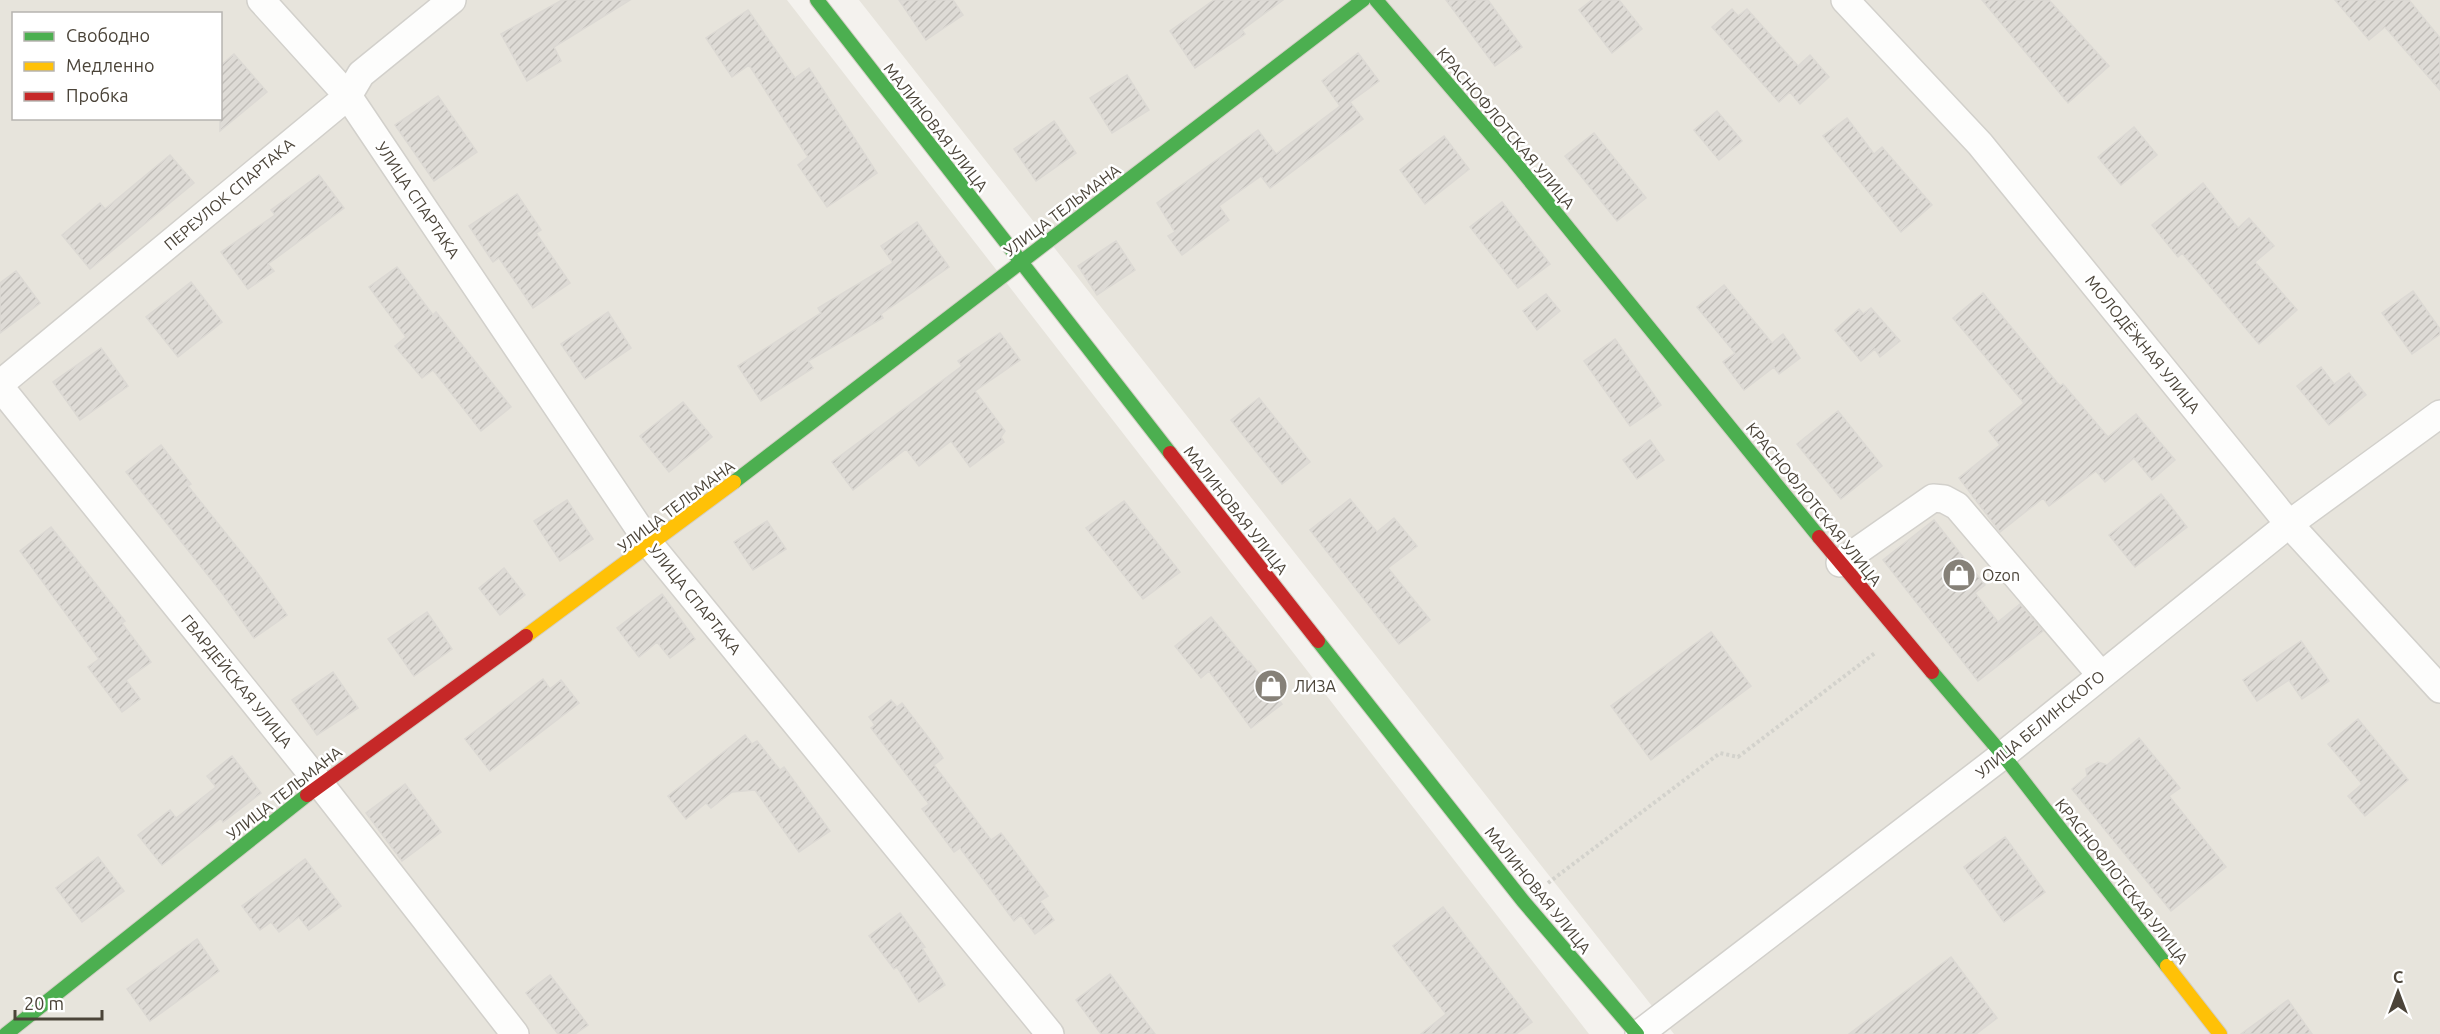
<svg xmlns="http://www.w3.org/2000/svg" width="2440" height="1034" viewBox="0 0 2440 1034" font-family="Ubuntu,sans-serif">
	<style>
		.residential { fill: #e7e4dc; fill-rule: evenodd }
		.building { fill: url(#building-hatch); stroke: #dcd9d4; stroke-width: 1.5 }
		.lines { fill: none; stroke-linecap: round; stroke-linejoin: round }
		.street-casing { stroke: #d2d0cb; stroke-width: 30 }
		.fast-casing { stroke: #d3cfc5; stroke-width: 16 }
		.slow-casing { stroke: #d3cfc5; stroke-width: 16 }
		.jam-casing { stroke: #d3cfc5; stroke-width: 16 }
		.path { stroke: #d3d2cc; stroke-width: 4; stroke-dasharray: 3 3; stroke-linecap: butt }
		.street { stroke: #fdfdfc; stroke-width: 27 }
		.fast { stroke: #4caf50; stroke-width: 14 }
		.slow { stroke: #ffc107; stroke-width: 14 }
		.jam { stroke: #c62828; stroke-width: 14 }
		.labels { text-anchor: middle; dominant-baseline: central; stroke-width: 5; stroke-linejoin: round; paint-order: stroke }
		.street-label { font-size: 16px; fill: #4b4439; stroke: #fff }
		.poi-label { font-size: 16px; fill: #4b4439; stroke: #fff; text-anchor: start }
	</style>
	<defs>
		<pattern id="building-hatch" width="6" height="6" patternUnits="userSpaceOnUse" patternTransform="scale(1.5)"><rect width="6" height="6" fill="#dedbd6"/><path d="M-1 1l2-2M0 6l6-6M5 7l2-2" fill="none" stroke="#c0bdb8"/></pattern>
	</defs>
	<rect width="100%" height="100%" fill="#f4f2ee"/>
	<path class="residential" d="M 0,0 L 787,0 L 1589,1034 L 0,1034 ZM 14,14 L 220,14 L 220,118 L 14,118 Z
		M 859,0 L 2440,0 L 2440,1034 L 1674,1034 Z"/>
	<path class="building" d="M 562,0 L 630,0 L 554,47 L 561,61 L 527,81 L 501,34 Z
		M 899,0 L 953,0 L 963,15 L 926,40 Z
		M 1214,0 L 1283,0 L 1242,30 L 1245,34 L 1195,68 L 1170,31 Z
		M 1446,0 L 1488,0 L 1522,47 L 1495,66 Z
		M 1592,0 L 1619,0 L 1642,29 L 1612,53 L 1579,10 Z
		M 1982,0 L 2049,0 L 2109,66 L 2068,103 Z
		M 2335,0 L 2409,0 L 2440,38 L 2440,90 L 2385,27 L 2369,40 Z
		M 1732,9 L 1738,16 L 1747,9 L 1798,66 L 1810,55 L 1829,77 L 1800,104 L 1790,92 L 1779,102 L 1712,27 Z
		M 748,10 L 795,78 L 809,68 L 877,173 L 827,207 L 798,165 L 808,157 L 749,65 L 732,77 L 706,38 Z
		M 1358,53 L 1379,81 L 1350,102 L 1363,119 L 1270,188 L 1261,176 L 1219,206 L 1229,220 L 1182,255 L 1168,236 L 1175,232 L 1157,203 L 1258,130 L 1276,154 L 1340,106 L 1322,81 Z
		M 234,54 L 267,92 L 220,131 L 220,66 Z
		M 1127,75 L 1149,110 L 1112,133 L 1090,98 Z
		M 438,96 L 477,152 L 434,181 L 395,125 Z
		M 1717,111 L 1742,141 L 1719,160 L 1694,130 Z
		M 1847,118 L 1874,154 L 1882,147 L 1932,205 L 1901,232 L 1823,136 Z
		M 1054,121 L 1076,153 L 1036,181 L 1014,149 Z
		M 2134,127 L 2157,155 L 2121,185 L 2098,157 Z
		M 1594,133 L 1646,198 L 1617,221 L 1565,156 Z
		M 1444,136 L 1469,169 L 1425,204 L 1400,170 Z
		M 170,155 L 194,183 L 90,269 L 62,235 L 100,203 L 105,209 Z
		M 319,175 L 344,208 L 268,264 L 274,271 L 248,289 L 221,252 L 275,215 L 271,210 Z
		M 2203,183 L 2238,228 L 2249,218 L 2274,246 L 2255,262 L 2297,310 L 2259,344 L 2182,253 L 2178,257 L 2152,225 Z
		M 517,194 L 541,230 L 536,233 L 570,283 L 533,308 L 499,258 L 493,262 L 469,226 Z
		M 1502,202 L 1550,264 L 1518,288 L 1470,227 Z
		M 917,222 L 949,267 L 881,314 L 883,318 L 808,361 L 813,368 L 761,401 L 738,366 L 821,313 L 818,308 L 893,263 L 881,246 Z
		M 1116,241 L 1135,270 L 1097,295 L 1078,266 Z
		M 397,267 L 433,315 L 436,312 L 511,407 L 481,431 L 433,370 L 422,378 L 395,346 L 406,337 L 369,287 Z
		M 16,271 L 40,303 L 0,333 L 0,283 Z
		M 191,282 L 222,322 L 178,357 L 146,317 Z
		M 1724,285 L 1772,343 L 1783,334 L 1800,358 L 1779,374 L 1774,367 L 1744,390 L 1723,362 L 1735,353 L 1697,307 Z
		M 2413,291 L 2440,329 L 2440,334 L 2412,354 L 2382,313 Z
		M 1983,293 L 2060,386 L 2063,384 L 2108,437 L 2136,414 L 2175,460 L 2152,480 L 2134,458 L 2105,482 L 2096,471 L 2049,506 L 2043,498 L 2000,532 L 1959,478 L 2000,445 L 1989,431 L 2024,403 L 1953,318 Z
		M 1546,294 L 1560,311 L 1537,330 L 1523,311 Z
		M 1871,308 L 1900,341 L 1880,357 L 1875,349 L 1861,361 L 1835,330 L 1859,309 L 1863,314 Z
		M 608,312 L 631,348 L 585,379 L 561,344 Z
		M 1000,333 L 1020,360 L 975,391 L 1005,431 L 1001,437 L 1004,442 L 970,467 L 951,441 L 919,466 L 906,449 L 853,490 L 832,462 L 962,366 L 958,361 Z
		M 1615,339 L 1661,405 L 1630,426 L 1584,361 Z
		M 101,348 L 128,386 L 80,420 L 53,382 Z
		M 2321,367 L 2334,384 L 2349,373 L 2366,395 L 2329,425 L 2297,386 Z
		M 1259,398 L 1310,462 L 1282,484 L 1231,420 Z
		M 683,402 L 712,437 L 669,472 L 640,436 Z
		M 1838,411 L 1882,466 L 1841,499 L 1797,444 Z
		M 1650,440 L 1664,460 L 1637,479 L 1623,460 Z
		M 161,445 L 191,484 L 188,486 L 256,571 L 287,615 L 254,638 L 222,593 L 126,472 Z
		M 2161,494 L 2187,527 L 2135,567 L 2109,535 Z
		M 1350,499 L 1377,532 L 1394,518 L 1417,546 L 1388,568 L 1430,620 L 1399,644 L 1310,530 Z
		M 567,500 L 593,539 L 560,561 L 534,521 Z
		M 1124,501 L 1180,572 L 1143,599 L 1086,528 Z
		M 1934,520 L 1985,585 L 1975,593 L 1998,622 L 2020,604 L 2043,631 L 1978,681 L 1883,560 Z
		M 767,521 L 786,549 L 753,570 L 734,542 Z
		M 51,527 L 125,621 L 122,623 L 151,662 L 126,680 L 140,699 L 122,712 L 88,667 L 99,659 L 20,551 Z
		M 504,568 L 525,595 L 500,615 L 479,588 Z
		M 662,594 L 695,639 L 670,658 L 657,642 L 639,657 L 617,628 Z
		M 427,612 L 452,649 L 414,676 L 388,639 Z
		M 1211,617 L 1248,662 L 1249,661 L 1282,704 L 1251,728 L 1209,671 L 1201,678 L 1175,646 Z
		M 1711,632 L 1751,686 L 1651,760 L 1611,706 Z
		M 2301,641 L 2329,681 L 2302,699 L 2289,680 L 2257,701 L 2243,680 Z
		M 333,672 L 358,708 L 317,735 L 292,700 Z
		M 543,679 L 550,689 L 561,680 L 579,703 L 490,771 L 465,739 Z
		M 891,700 L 897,707 L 902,703 L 937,749 L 943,758 L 934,765 L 991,840 L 1001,833 L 1048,896 L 1040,901 L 1054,920 L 1035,934 L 1021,915 L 1014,921 L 960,848 L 954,852 L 922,809 L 929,804 L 871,728 L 875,725 L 869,717 Z
		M 2358,719 L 2408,780 L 2365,816 L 2348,796 L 2362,784 L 2328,744 Z
		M 745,735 L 752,744 L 757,741 L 780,770 L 784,767 L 830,831 L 799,852 L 755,790 L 732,792 L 711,808 L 706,803 L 686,819 L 668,796 Z
		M 2139,738 L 2180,788 L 2169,796 L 2226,867 L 2171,911 L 2072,789 L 2087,776 L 2086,769 L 2098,762 L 2107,765 Z
		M 232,756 L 261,793 L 223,822 L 221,818 L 162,865 L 138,835 L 170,810 L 176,818 L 216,787 L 207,776 Z
		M 405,784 L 441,832 L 402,861 L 366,813 Z
		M 2005,837 L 2045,892 L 2004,922 L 1964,867 Z
		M 98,857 L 124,891 L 82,922 L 56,888 Z
		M 305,859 L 341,906 L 309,930 L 299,917 L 279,932 L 271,922 L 260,930 L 242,906 Z
		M 1443,907 L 1532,1022 L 1516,1034 L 1421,1034 L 1446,1014 L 1393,946 Z
		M 900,913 L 925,947 L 922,948 L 945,985 L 919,1002 L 897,967 L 894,969 L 869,936 Z
		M 197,939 L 219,971 L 150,1021 L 127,989 Z
		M 1951,957 L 1997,1018 L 1976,1034 L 1849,1034 Z
		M 1110,974 L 1155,1034 L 1101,1034 L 1076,1000 Z
		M 550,975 L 588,1025 L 575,1034 L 558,1034 L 526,993 Z
		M 2288,1000 L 2312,1034 L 2241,1034 Z"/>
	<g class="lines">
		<defs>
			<path id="street" d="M 261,0 L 348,96 L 651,546 L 1050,1034
				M 1845,0 L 1980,144 L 2289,524 L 2440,689
				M 0,384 L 348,96 L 361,74 L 452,0
				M 0,387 L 320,784 L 515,1034
				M 1840,563 L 1933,498 L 1944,499 L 1957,506 L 2101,675
				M 1639,1034 L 2003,755 L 2289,524 L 2440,414"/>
			<path id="fast" d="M 817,0 L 1170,453
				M 1376,0 L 1513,160 L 1819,537
				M 734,482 L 1363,0
				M 1318,641 L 1523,901 L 1637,1034
				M 1932,672 L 2003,755 L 2167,966
				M 6,1034 L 307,795"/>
			<path id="slow" d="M 526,636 L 734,482
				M 2167,966 L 2220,1034"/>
			<path id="jam" d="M 1170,453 L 1318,641
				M 1819,537 L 1932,672
				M 307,795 L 526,636"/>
		</defs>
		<use href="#street" class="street-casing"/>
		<use href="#fast" class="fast-casing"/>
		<use href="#slow" class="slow-casing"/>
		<use href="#jam" class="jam-casing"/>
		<path class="path" d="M 1548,883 L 1720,753 L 1738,757 L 1875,653"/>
		<use href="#street" class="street"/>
		<use href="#fast" class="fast"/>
		<use href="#slow" class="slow"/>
		<use href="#jam" class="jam"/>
	</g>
	<defs>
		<symbol id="shop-disc" viewBox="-11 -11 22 22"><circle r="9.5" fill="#868178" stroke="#fff"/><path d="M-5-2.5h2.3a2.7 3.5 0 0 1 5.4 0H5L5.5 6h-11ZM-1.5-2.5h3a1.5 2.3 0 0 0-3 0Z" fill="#fff"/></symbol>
	</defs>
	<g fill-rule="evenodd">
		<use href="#shop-disc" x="1940" y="556" width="38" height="38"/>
		<use href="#shop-disc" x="1252" y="667" width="38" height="38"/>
	</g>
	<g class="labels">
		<g class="street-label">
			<text transform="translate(936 127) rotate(52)">МАЛИНОВАЯ УЛИЦА</text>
			<text transform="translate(1506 128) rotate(50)">КРАСНОФЛОТСКАЯ УЛИЦА</text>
			<text transform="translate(229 194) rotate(-40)">ПЕРЕУЛОК СПАРТАКА</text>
			<text transform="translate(418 200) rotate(56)">УЛИЦА СПАРТАКА</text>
			<text transform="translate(1062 210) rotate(-37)">УЛИЦА ТЕЛЬМАНА</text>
			<text transform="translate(2143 344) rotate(51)">МОЛОДЁЖНАЯ УЛИЦА</text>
			<text transform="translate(1814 504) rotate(51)">КРАСНОФЛОТСКАЯ УЛИЦА</text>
			<text transform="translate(676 506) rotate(-37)">УЛИЦА ТЕЛЬМАНА</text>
			<text transform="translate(1236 510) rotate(52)">МАЛИНОВАЯ УЛИЦА</text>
			<text transform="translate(695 599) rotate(51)">УЛИЦА СПАРТАКА</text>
			<text transform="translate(237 681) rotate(51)">ГВАРДЕЙСКАЯ УЛИЦА</text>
			<text transform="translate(2040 724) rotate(-39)">УЛИЦА БЕЛИНСКОГО</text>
			<text transform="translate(284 793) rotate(-38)">УЛИЦА ТЕЛЬМАНА</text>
			<text transform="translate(2122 881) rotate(52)">КРАСНОФЛОТСКАЯ УЛИЦА</text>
			<text transform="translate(1538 890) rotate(51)">МАЛИНОВАЯ УЛИЦА</text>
		</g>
		<g class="poi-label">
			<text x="1982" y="575">Ozon</text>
			<text x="1294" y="686">ЛИЗА</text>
		</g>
	</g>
	<rect x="12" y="12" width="210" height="108" fill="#ffffff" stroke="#b7b4b0" stroke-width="1.5"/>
	<rect x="24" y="32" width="30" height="9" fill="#4caf50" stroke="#b7b4b0" stroke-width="1.5"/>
	<text x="66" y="42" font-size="18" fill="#4b4439">Свободно</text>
	<rect x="24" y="62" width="30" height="9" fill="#ffc107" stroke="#b7b4b0" stroke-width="1.5"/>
	<text x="66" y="72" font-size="18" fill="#4b4439">Медленно</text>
	<rect x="24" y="92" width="30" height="9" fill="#c62828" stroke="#b7b4b0" stroke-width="1.5"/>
	<text x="66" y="102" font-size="18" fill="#4b4439">Пробка</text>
	<g transform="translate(2398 992)" stroke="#ffffff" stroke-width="4.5" paint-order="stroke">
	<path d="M0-4.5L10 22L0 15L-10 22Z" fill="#4b4439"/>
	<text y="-9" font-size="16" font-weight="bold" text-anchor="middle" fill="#4b4439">С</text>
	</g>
	<path d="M15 1010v9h87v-9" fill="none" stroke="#4b4439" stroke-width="3"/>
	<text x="24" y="1010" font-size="18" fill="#4b4439" stroke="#ffffff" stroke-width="4.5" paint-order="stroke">20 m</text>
</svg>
